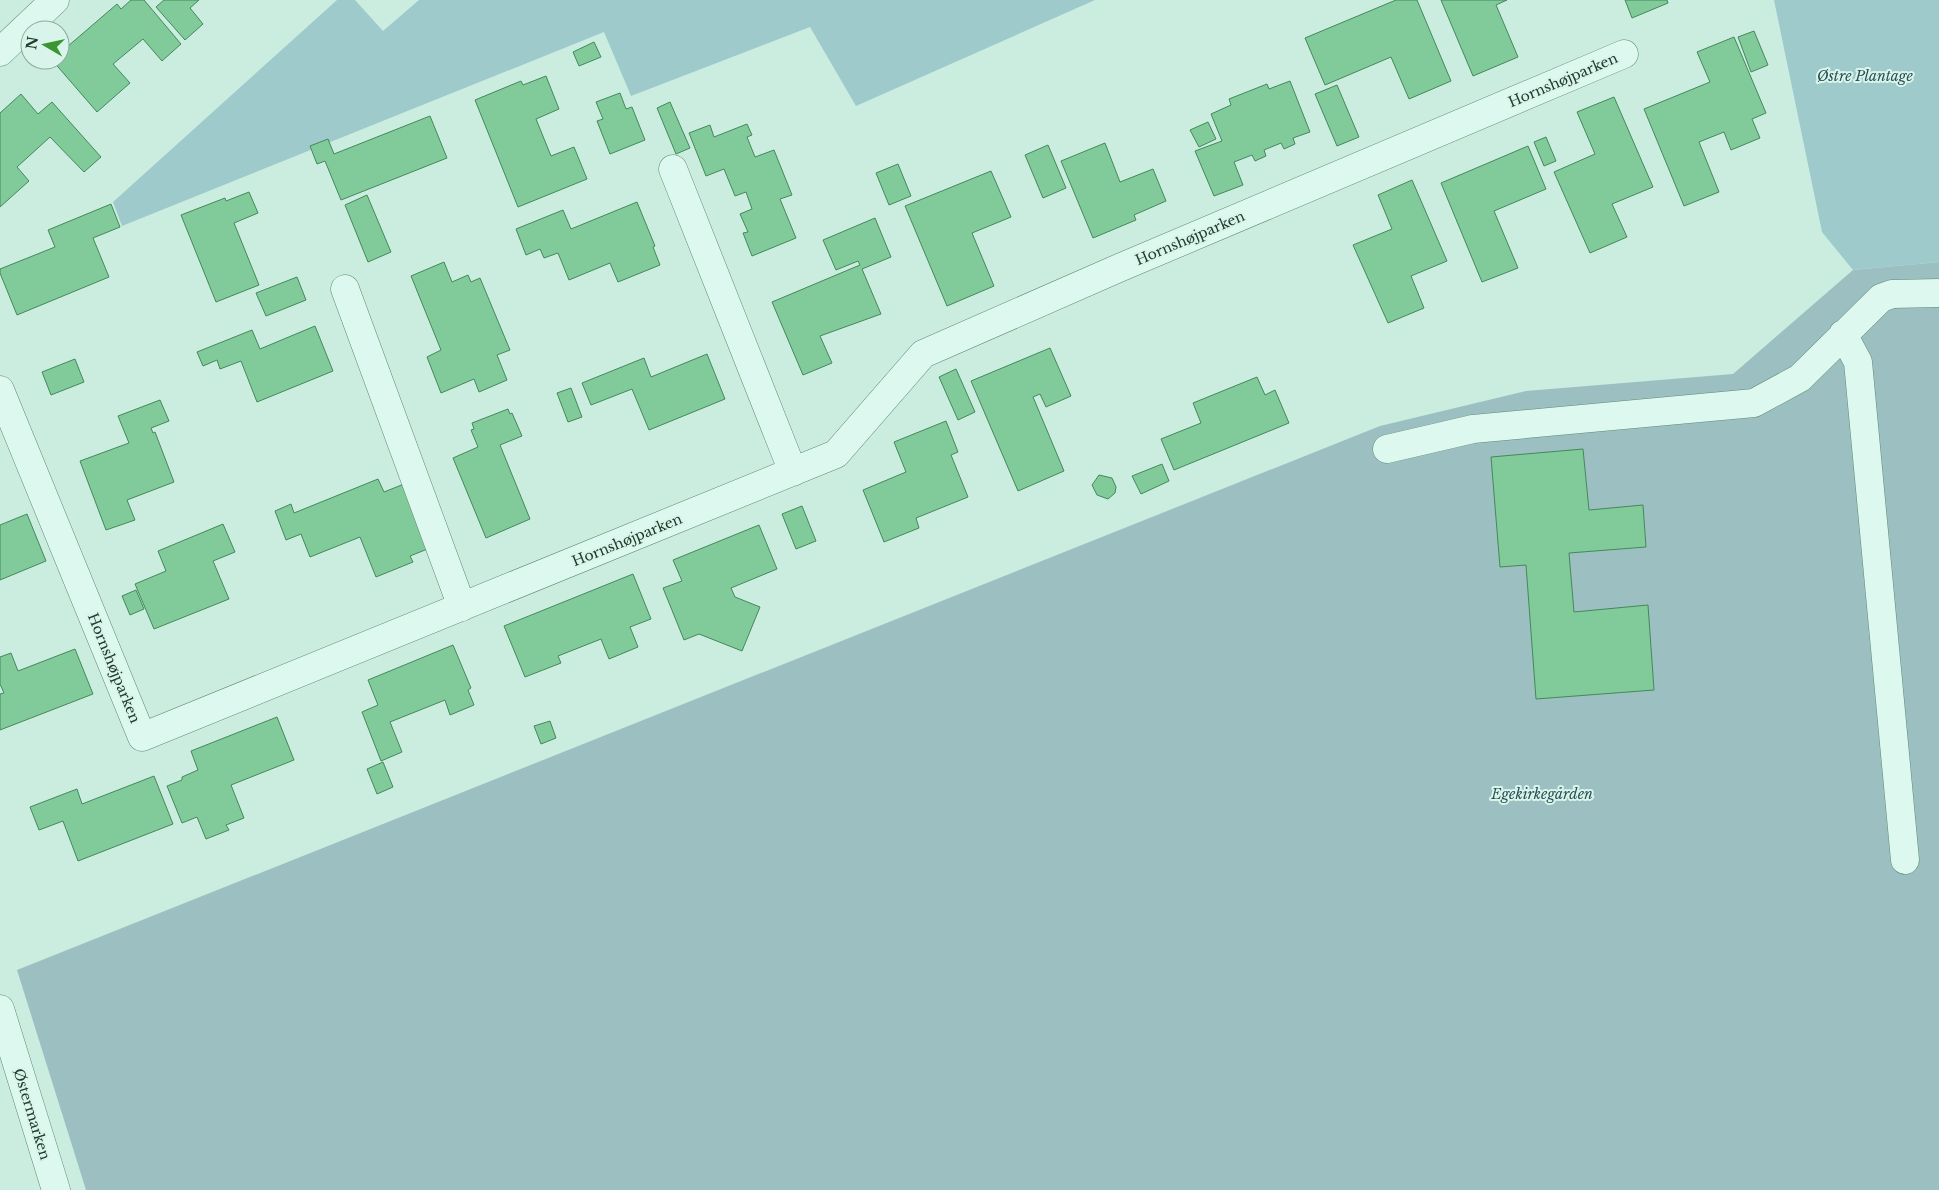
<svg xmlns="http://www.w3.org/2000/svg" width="1939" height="1190" viewBox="0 0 1939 1190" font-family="'Libre Baskerville',serif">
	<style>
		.green { fill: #9ecacc }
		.cemetery { fill: #9cc0c1 }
		.building { fill: #81ca9a; stroke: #45885b }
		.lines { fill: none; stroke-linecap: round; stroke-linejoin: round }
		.minor-casing { stroke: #5f8a72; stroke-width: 29 }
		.minor { stroke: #ddf8ee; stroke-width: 28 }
		.labels { text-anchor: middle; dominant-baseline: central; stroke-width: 4; stroke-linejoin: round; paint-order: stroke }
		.park-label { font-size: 14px; font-style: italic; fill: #294e56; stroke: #d9f5eb }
		.street-label { font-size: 14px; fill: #213b2c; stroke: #d9f5eb }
	</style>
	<rect width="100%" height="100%" fill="#caede0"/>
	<path class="green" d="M 337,0 L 355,0 L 383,31 L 419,0 L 1095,0 L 856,106 L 810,27 L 631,96 L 604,32 L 122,226 L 113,202 Z
		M 1774,0 L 1939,0 L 1939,262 L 1853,270 L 1822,232 Z"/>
	<path class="cemetery" d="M 1939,262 L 1939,1190 L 86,1190 L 17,970 L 1380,426 L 1526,391 L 1733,374 L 1853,270 Z"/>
	<path class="building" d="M 131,0 L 144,0 L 181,44 L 162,61 L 143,39 L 113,64 L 130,83 L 97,112 L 52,60 L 60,60 L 60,53 L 117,4 L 121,9 Z
		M 164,0 L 199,0 L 190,8 L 203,24 L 185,40 L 156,7 Z
		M 1396,0 L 1417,0 L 1451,81 L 1409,99 L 1391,57 L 1325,85 L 1305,38 Z
		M 1441,0 L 1507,0 L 1496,5 L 1518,57 L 1473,76 Z
		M 1625,0 L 1667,0 L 1668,3 L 1632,18 Z
		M 1754,31 L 1768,65 L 1751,72 L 1738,37 Z
		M 1734,37 L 1766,113 L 1752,119 L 1760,138 L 1731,150 L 1724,132 L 1699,142 L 1719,192 L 1684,206 L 1644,109 L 1710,82 L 1697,52 Z
		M 594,42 L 601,57 L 579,66 L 573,52 Z
		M 546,76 L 559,109 L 536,119 L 551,156 L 574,147 L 587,179 L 518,207 L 475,100 L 521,81 L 523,85 Z
		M 1290,81 L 1310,132 L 1293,138 L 1295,144 L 1284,149 L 1281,143 L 1264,150 L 1266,156 L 1255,161 L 1252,155 L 1234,162 L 1243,185 L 1214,196 L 1195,151 L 1222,141 L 1211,114 L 1231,105 L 1229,99 L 1267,84 L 1269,89 Z
		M 1337,85 L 1359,137 L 1337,146 L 1315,94 Z
		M 620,93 L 626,109 L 632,107 L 645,140 L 610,154 L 597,121 L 603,119 L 596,102 Z
		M 21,94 L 38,114 L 52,102 L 101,157 L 84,172 L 50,137 L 17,167 L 29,181 L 0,207 L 0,113 Z
		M 1614,97 L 1653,187 L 1612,204 L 1627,237 L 1590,253 L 1554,172 L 1595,154 L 1577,112 Z
		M 670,102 L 690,148 L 676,154 L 657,108 Z
		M 430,116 L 447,158 L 341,200 L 325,161 L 317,164 L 310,146 L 328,139 L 334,154 Z
		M 1208,122 L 1216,139 L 1199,147 L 1190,130 Z
		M 747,124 L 752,135 L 747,137 L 755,157 L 774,150 L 792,195 L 780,199 L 796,238 L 752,256 L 743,233 L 748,232 L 740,214 L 752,209 L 746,192 L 735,196 L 724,169 L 706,176 L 689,133 L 710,125 L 714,137 Z
		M 1546,137 L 1556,161 L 1544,166 L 1534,142 Z
		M 1105,143 L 1120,182 L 1153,169 L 1166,201 L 1134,215 L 1136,220 L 1093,238 L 1061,161 Z
		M 1048,145 L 1066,188 L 1043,198 L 1025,155 Z
		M 1528,146 L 1546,189 L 1494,211 L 1518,268 L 1482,282 L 1441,183 Z
		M 898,164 L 911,196 L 889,205 L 876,173 Z
		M 991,171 L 1011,217 L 972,233 L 994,286 L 947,306 L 905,206 Z
		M 1412,180 L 1447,261 L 1411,276 L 1424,308 L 1388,323 L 1353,245 L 1392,229 L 1378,195 Z
		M 249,192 L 258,213 L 234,223 L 259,285 L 216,302 L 181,215 L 225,198 L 226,201 Z
		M 367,195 L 391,252 L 368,262 L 345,205 Z
		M 637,202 L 655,246 L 653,247 L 660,265 L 618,282 L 610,263 L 569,280 L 558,253 L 544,258 L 540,249 L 526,255 L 516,229 L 563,210 L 571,229 Z
		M 111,204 L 120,227 L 93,238 L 109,277 L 17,315 L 0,273 L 0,269 L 55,247 L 48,230 Z
		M 875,218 L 891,257 L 862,269 L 881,314 L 820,336 L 832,363 L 803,375 L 772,302 L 860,265 L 858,261 L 836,270 L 823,240 Z
		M 444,262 L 452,282 L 468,275 L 471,282 L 480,278 L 510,350 L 497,355 L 507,380 L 479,392 L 474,379 L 441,393 L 427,357 L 441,350 L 411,276 Z
		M 297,277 L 306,300 L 266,316 L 256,293 Z
		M 315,326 L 333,371 L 257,402 L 241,361 L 220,369 L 217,360 L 203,366 L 197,352 L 252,330 L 260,349 Z
		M 1050,348 L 1071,396 L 1046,407 L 1040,394 L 1033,397 L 1064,471 L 1018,491 L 971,381 Z
		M 707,354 L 725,399 L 649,430 L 632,389 L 591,405 L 582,383 L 644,358 L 651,377 Z
		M 75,359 L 84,382 L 51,395 L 42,372 Z
		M 956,369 L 975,412 L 958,420 L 939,377 Z
		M 1257,377 L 1265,395 L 1275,390 L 1289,423 L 1174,470 L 1161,439 L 1201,423 L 1193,403 Z
		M 571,388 L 582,417 L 568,422 L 557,393 Z
		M 160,400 L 169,421 L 151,428 L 153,433 L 155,432 L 174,482 L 127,500 L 135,520 L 106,530 L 80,461 L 129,443 L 118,416 Z
		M 508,409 L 510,414 L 512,413 L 522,436 L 500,445 L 530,519 L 486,538 L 453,458 L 478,447 L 471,430 L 474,429 L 472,423 Z
		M 946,421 L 958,452 L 951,455 L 968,497 L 916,518 L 919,528 L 884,542 L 863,490 L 906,472 L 894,442 Z
		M 1583,449 L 1589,510 L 1643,505 L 1646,547 L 1569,553 L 1574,612 L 1648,605 L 1654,690 L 1536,699 L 1526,565 L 1500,567 L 1491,457 Z
		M 1162,464 L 1169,481 L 1141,494 L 1132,476 Z
		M 1099,475 L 1112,478 L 1116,487 L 1115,493 L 1108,499 L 1097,495 L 1092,485 Z
		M 378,479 L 384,492 L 404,484 L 430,548 L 410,556 L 413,562 L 376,577 L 360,537 L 310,557 L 301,534 L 286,540 L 275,511 L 291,504 L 294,513 Z
		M 802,506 L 816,541 L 796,549 L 782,514 Z
		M 27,514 L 46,561 L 0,580 L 0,525 Z
		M 223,524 L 235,552 L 213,561 L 229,599 L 154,629 L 135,584 L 166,571 L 158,551 Z
		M 759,525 L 777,569 L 731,588 L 735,597 L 760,607 L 742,651 L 699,634 L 684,640 L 663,588 L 682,581 L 673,560 Z
		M 633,574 L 651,619 L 630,627 L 638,647 L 609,659 L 601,639 L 558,656 L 561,663 L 525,677 L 504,626 Z
		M 136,590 L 144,609 L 130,615 L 122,596 Z
		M 453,645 L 471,688 L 468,690 L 474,705 L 450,715 L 445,700 L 390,722 L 402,752 L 381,761 L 362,712 L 378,705 L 368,680 Z
		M 75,649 L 93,694 L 0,730 L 0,694 L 4,693 L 0,684 L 0,657 L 11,653 L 18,671 Z
		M 277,717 L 294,760 L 231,785 L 244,818 L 226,825 L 229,830 L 206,839 L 197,817 L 182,823 L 167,786 L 182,780 L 182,777 L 198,770 L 191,751 Z
		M 550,721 L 556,738 L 541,744 L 534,726 Z
		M 383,762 L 393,787 L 377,794 L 367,769 Z
		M 154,776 L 173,824 L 78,861 L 63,821 L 39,830 L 30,807 L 77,789 L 82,804 Z"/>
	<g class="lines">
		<defs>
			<path id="minor" d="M 0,52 L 55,0
				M 673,169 L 793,472
				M 345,289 L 462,607
				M 1843,334 L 1858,362 L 1905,860
				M 0,390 L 142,737 L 836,454 L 923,354 L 1119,268 L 1624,54
				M 1387,449 L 1473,429 L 1754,403 L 1800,378 L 1881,298 L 1892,294 L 1939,293
				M 0,1009 L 56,1190"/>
		</defs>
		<use href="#minor" class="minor-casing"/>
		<use href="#minor" class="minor"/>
	</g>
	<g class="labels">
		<g class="park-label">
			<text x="1865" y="76">Østre Plantage</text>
			<text x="1542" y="794">Egekirkegården</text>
		</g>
		<g class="street-label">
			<text transform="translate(1563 80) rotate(-23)">Hornshøjparken</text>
			<text transform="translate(1190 238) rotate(-23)">Hornshøjparken</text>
			<text transform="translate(627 540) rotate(-22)">Hornshøjparken</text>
			<text transform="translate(114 668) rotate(68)">Hornshøjparken</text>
			<text transform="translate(32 1114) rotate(73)">Østermarken</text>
		</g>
	</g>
	<g transform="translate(45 45) rotate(279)"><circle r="24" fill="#d9f5eb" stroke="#8fab9f"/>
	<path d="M0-4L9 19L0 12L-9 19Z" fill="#399631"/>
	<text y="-8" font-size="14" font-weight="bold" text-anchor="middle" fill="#213b2c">N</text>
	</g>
</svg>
